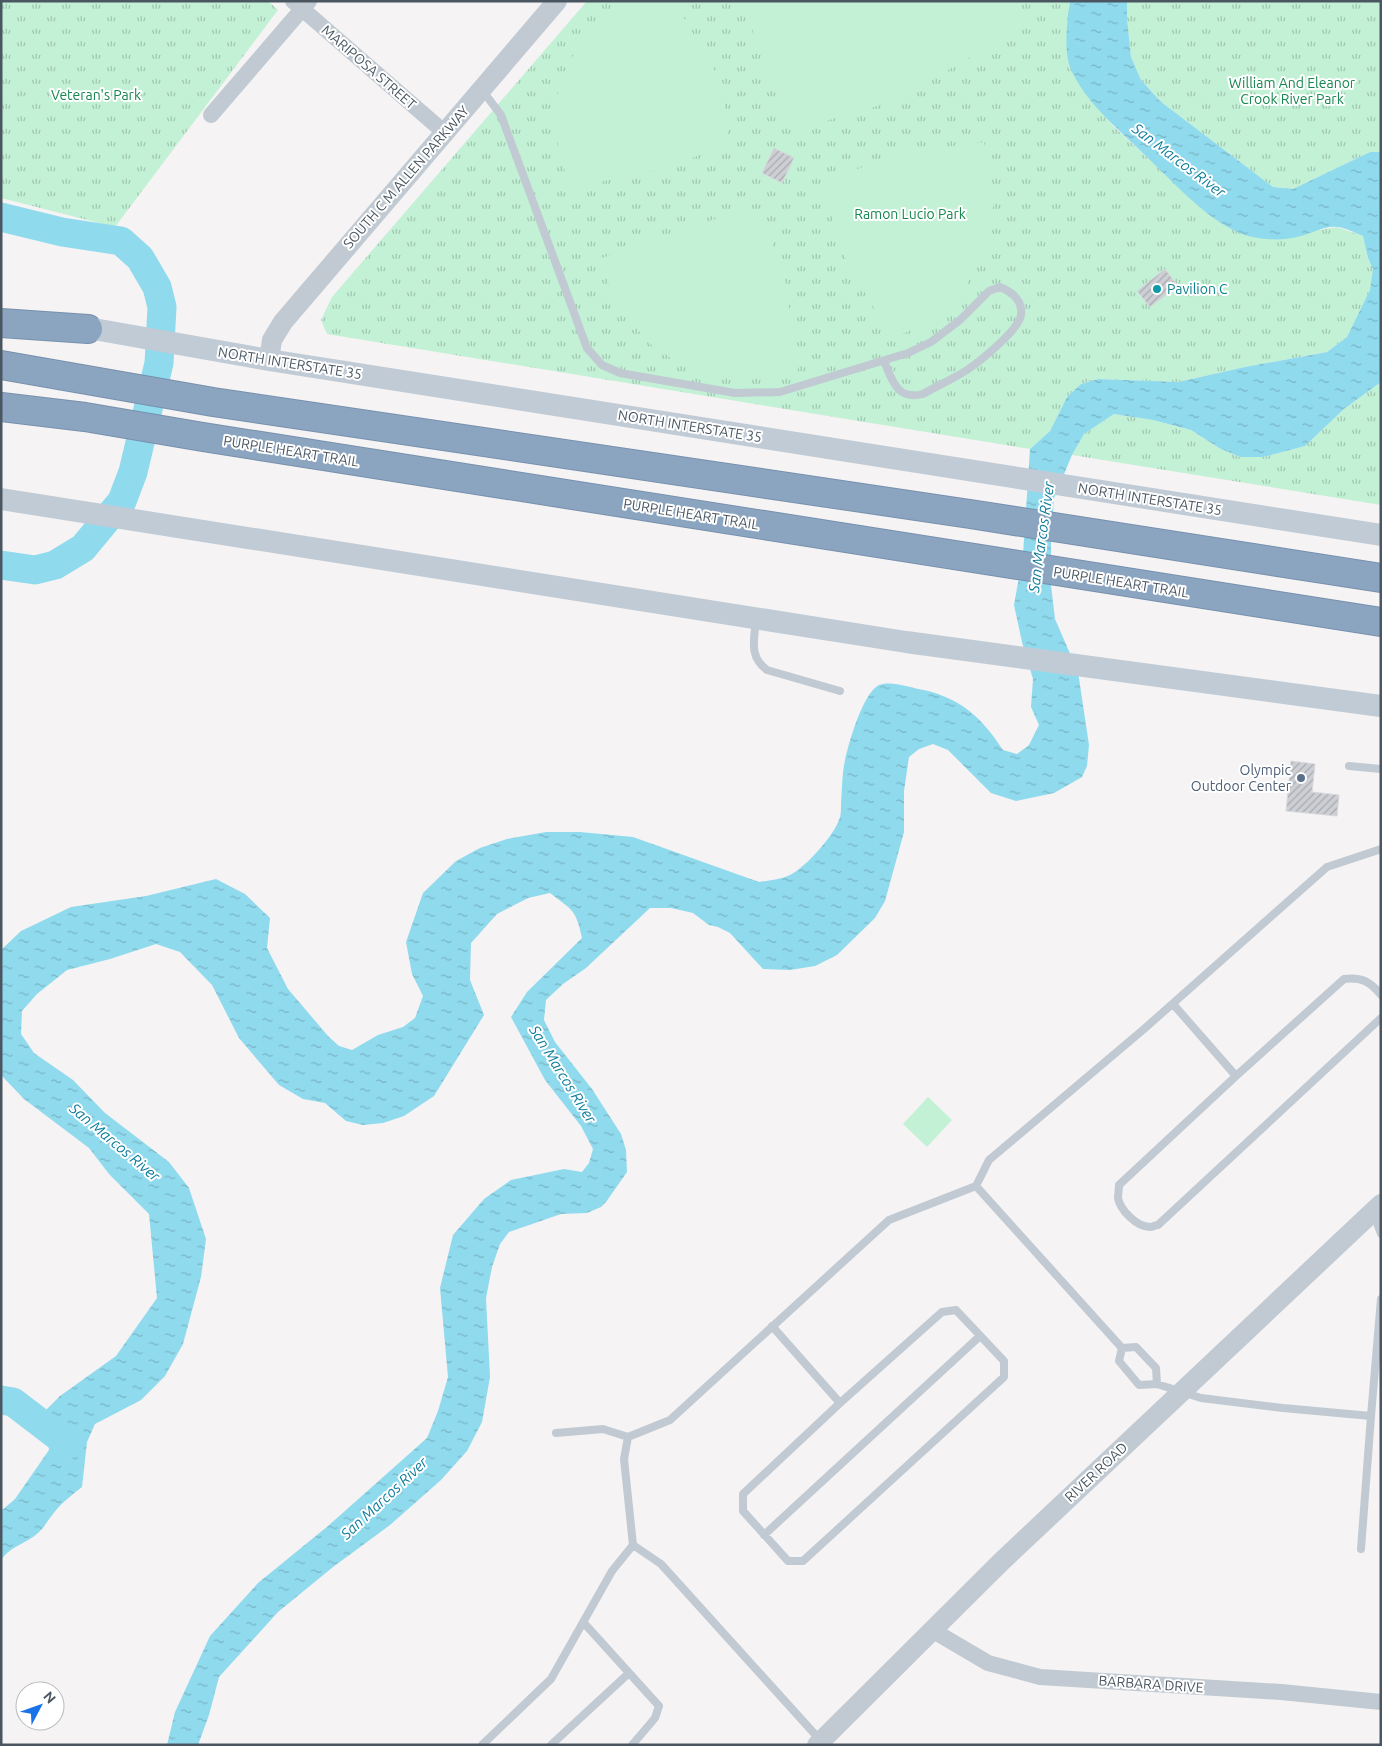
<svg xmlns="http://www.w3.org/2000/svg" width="1382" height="1746" viewBox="0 0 1382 1746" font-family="Ubuntu,sans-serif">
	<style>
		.park { fill: url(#park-tufts) }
		.pitch { fill: #c3f1d5 }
		.water { fill: url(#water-ripples) }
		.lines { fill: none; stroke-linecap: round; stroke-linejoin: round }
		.river { stroke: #90daee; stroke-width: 29 }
		.building { fill: url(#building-hatch); stroke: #d7d9de }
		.motorway-casing { stroke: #7690ad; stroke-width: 30 }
		.service { stroke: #c1cad2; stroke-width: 8 }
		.minor { stroke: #c1cad2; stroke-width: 16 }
		.tertiary { stroke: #c1cad2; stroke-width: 20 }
		.secondary { stroke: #c1cbd6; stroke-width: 22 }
		.motorway { stroke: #8ba5c1; stroke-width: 28 }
		.culture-dot { fill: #0f9aa8; stroke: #fff; stroke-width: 2 }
		.service-dot { fill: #5c6f8a; stroke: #fff; stroke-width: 2 }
		.labels { text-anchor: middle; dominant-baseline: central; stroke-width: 4; stroke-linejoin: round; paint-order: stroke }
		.street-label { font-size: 14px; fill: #4a5661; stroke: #fff }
		.park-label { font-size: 14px; fill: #17864f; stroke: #fff }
		.culture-label { font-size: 14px; fill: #0d838f; stroke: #fff; text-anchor: start }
		.service-label { font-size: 14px; fill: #4e5e75; stroke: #fff; text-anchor: end }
		.water-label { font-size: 15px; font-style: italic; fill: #0c7c9b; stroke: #fff }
	</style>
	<defs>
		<pattern id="park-tufts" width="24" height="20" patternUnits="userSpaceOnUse" patternTransform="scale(1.25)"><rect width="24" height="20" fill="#c3f1d5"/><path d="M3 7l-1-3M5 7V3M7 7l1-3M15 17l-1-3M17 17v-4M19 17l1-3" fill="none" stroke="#a0c6b0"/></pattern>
		<pattern id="water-ripples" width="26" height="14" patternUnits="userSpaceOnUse" patternTransform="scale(1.25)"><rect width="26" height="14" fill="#90daee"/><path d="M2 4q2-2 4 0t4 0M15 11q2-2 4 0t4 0" fill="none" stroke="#78b4c4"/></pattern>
		<pattern id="building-hatch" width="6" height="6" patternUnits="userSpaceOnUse" patternTransform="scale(1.25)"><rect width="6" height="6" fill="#cdcfd5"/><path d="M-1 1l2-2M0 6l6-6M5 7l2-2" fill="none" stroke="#a8abb0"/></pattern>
	</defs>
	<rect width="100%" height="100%" fill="#f5f3f3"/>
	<path class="park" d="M 1,1 L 268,1 L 278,10 L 115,227 L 1,198 Z
		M 587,1 L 1070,1 L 1069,8 L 1091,100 L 1113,126 L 1149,159 L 1319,230 L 1337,227 L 1363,236 L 1368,258 L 1373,269 L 1371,290 L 1347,337 L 1327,352 L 1245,367 L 1178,382 L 1098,379 L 1081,384 L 1067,397 L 1050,431 L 1030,449 L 327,334 L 321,320 L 332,297 Z
		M 1127,1 L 1381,1 L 1381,152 L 1370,152 L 1293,189 L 1273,187 L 1160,101 L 1141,80 L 1131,57 L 1127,18 Z
		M 1381,382 L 1381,505 L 1072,455 L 1084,434 L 1114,414 L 1153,420 L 1191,430 L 1219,448 L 1240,457 L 1263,457 L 1305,446 L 1344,409 Z"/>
	<path class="pitch" d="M 624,1 L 674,1 L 720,80 L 729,130 L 721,146 L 668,168 L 570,188 C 563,165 556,142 554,118 C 552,93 580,35 599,19 C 606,12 616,7 624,1 Z
		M 748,1 L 1011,1 L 1023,27 L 894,101 L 806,127 L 785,116 L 754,38 Z
		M 984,142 L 993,186 L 993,223 L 985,255 L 963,290 L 937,314 L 916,328 L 891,339 L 844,255 L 825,196 L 834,178 L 891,156 Z
		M 747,208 L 763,217 L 785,279 L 798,370 L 765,376 L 735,376 L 706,372 L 674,360 L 649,343 L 617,305 L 599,259 Z
		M 928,1097 L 952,1120 L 927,1147 L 903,1124 Z"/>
	<path class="water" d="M 1070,1 L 1127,1 L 1127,18 L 1131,57 L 1141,80 L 1160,101 L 1273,187 L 1293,189 L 1370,152 L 1381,152 L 1381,382 L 1344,409 L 1305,446 L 1263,457 L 1240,457 L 1219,448 L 1191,430 L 1153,420 L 1114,414 L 1084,434 L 1072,455 L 1054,498 L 1051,540 L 1051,585 L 1055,619 L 1078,672 L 1089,745 L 1087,766 L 1082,777 L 1054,793 L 1016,801 L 991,793 L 948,750 L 933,744 L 919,749 L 909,757 L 904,791 L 904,832 L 885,901 L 875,918 L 837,955 L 815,966 L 790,970 L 763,969 L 730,933 L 718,927 L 709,925 L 693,913 L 671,908 L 650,908 L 586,968 L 563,984 L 546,1000 L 544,1020 L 555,1042 L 592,1089 L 621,1134 L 626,1150 L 627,1172 L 606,1202 L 601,1207 L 587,1213 L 561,1214 L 509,1232 L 500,1244 L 492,1267 L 486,1298 L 490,1377 L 482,1422 L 467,1451 L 441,1480 L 390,1525 L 333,1567 L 278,1612 L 219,1677 L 209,1715 L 198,1745 L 167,1745 L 175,1712 L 210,1636 L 258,1583 L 328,1526 L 427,1438 L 438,1411 L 448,1377 L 440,1288 L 453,1235 L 484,1199 L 511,1180 L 564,1169 L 582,1172 L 589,1163 L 593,1149 L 581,1126 L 545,1080 L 511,1017 L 527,992 L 582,938 C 576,909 572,910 550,893 L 528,898 L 497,914 L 471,943 L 470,980 L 484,1015 L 434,1096 L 404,1116 L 383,1123 L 363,1125 L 346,1121 L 325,1103 L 303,1099 L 279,1085 L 239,1038 L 212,985 L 180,952 L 156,944 L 110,959 L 67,970 L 37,994 L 22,1011 L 21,1034 L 34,1053 L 73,1080 L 105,1113 L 169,1162 L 189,1188 L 206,1239 L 201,1277 L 183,1344 L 165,1376 L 141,1400 L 95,1424 L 87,1442 L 82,1487 C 72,1495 61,1503 53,1514 C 45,1524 44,1529 33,1537 C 21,1545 9,1548 1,1560 L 1,1511 L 15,1499 L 49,1450 L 44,1412 L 60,1396 L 116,1356 L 157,1298 L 149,1214 L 109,1174 L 89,1148 L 24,1099 L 1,1075 L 1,950 L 21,931 L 71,907 L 146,896 L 216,879 L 245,894 L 270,918 L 267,948 L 288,989 L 328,1036 L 339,1046 L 352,1050 L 378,1035 L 403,1027 L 415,1018 L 423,996 L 412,974 L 406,942 L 423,893 L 456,861 L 480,848 L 507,839 L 546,832 L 580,832 L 633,837 L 759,882 C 772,880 785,879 795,872 C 810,862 833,836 839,820 C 841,816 841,810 841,805 C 842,790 842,774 845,760 C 849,742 863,693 879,685 C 890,680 912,688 924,690 C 962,699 982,718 1003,750 L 1017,754 L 1029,745 L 1039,725 L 1031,707 L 1033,679 L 1022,642 L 1014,605 L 1023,555 L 1030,449 L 1050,431 L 1067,397 L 1081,384 L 1098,379 L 1178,382 L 1245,367 L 1327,352 L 1347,337 L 1370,290 L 1373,269 L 1368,258 L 1363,236 C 1355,233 1346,228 1338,227 C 1327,225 1311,233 1301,236 C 1284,241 1265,240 1248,236 C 1213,226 1175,184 1150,160 C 1122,132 1090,108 1072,72 C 1063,54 1067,22 1070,1 Z"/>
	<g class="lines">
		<path class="river" d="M 1,217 L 62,232 L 121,241 L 140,258 L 157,287 L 162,307 L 159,363 L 133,472 L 122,501 L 83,548 L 55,565 L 35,570 L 1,565
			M 1,1400 L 13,1402 L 68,1444"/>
	</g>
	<path class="building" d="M 774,148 L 794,158 L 782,183 L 762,173 Z
		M 1165,269 L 1178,286 L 1150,307 L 1137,291 Z
		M 1291,761 L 1315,764 L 1312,792 L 1339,795 L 1337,816 L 1286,811 Z"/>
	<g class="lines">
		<defs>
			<path id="motorway" d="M 1,323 L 88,329
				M 1,365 L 213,402 L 970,514 L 1381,578
				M 1,407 L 85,417 L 203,437 L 1381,622"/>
		</defs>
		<use href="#motorway" class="motorway-casing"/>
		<path class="service" d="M 482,90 L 501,115 L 587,348 L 602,365 L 620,373 L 735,393 L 780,392 L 908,353 L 931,342 L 960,320 L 989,291 L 1000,287 C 1012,292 1023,300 1021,315 C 1019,330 979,362 967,370 C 953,379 937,386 923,394 C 897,401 892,380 884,361
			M 756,620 C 754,640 749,657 767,670 L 840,691
			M 1349,766 L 1381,769
			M 1381,995 C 1370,981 1361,977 1344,979 L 1236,1076 L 1119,1185 C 1119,1189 1118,1194 1118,1198 C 1120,1210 1137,1227 1150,1227 C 1153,1227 1155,1225 1158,1225 L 1381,1018
			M 1173,1004 L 1236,1076
			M 976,1186 L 1122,1348
			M 1373,1212 L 1381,1234
			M 772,1326 L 840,1403 L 942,1312 L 956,1310 L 1004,1361 L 1004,1377 L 803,1561 L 788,1561 L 743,1511 L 743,1494 L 840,1403
			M 1122,1348 L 1119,1361 L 1139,1385 L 1157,1384 L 1201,1398 L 1283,1408 L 1371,1416 L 1381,1299
			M 1122,1348 L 1136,1347 L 1156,1368 L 1157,1384
			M 556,1433 L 603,1429 L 628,1437 L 670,1420 L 889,1220 L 976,1186 L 989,1160 L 1144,1029 L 1327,867 L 1381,849
			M 764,1535 L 980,1336
			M 633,1545 L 661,1564 L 821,1741
			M 1361,1549 L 1371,1416
			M 584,1623 L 659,1706 L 655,1718 L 632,1745
			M 482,1745 L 551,1679 L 612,1571 L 633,1545 L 624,1459 L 628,1437
			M 551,1745 L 629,1673"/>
		<path class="minor" d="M 293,1 L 445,133
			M 211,115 L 309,1
			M 932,1630 L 988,1663 L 1040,1677 L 1281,1692 L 1381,1702"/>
		<path class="tertiary" d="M 269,360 L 272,340 L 283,322 L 557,1
			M 817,1745 L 1002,1561 L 1381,1204"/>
		<path class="secondary" d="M 71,325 L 269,360 L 1381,535
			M 1,499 L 906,642 L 1381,706"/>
		<use href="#motorway" class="motorway"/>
	</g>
	<circle class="culture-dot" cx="1157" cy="289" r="5"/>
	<circle class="service-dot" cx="1301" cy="778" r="5"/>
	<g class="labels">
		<g class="street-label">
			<text transform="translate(369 67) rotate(41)">MARIPOSA STREET</text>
			<text transform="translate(406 177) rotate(-49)">SOUTH C M ALLEN PARKWAY</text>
			<text transform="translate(290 363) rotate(9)">NORTH INTERSTATE 35</text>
			<text transform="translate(690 426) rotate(9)">NORTH INTERSTATE 35</text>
			<text transform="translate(291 451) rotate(9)">PURPLE HEART TRAIL</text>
			<text transform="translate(1150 499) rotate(9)">NORTH INTERSTATE 35</text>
			<text transform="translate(691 514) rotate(9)">PURPLE HEART TRAIL</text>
			<text transform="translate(1121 582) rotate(9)">PURPLE HEART TRAIL</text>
			<text transform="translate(1096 1472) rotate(-43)">RIVER ROAD</text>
			<text transform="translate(1151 1684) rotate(4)">BARBARA DRIVE</text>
		</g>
		<g class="park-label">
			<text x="1292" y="83">William And Eleanor<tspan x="1292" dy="16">Crook River Park</tspan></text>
			<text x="96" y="95">Veteran's Park</text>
			<text x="910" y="214">Ramon Lucio Park</text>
		</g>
		<g class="culture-label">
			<text x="1167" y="289">Pavilion C</text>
		</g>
		<g class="service-label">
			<text x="1291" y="770">Olympic<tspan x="1291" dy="16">Outdoor Center</tspan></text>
		</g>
		<g class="water-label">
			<text transform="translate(1179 160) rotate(37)">San Marcos River</text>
			<text transform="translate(1041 537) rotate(-82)">San Marcos River</text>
			<text transform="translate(563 1074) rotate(58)">San Marcos River</text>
			<text transform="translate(115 1142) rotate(40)">San Marcos River</text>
			<text transform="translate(384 1498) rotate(-43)">San Marcos River</text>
		</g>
	</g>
	<rect width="1382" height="1746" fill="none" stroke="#4a5661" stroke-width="5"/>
	<g transform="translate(40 1706) rotate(49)"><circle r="24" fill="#ffffff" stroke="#b7bbc0"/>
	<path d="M0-4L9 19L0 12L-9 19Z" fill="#1a73e8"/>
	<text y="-8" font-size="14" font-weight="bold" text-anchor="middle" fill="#4a5661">N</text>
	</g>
</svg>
